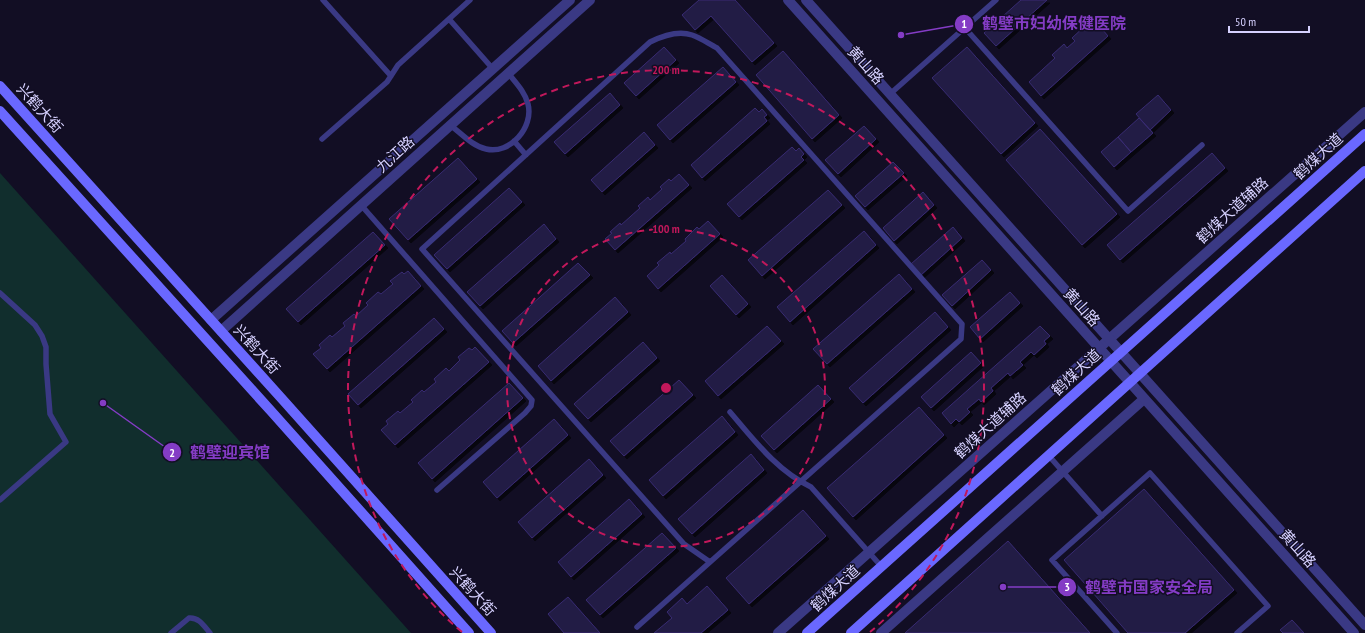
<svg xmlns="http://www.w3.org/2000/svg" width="1365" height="633" viewBox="0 0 1365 633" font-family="'PT Sans Narrow','Noto Sans SC',sans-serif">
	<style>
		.green { fill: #112e2d }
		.building { fill: #221a45; stroke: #382c72; filter: url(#shadow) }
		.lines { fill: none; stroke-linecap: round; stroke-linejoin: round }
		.service { stroke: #3a3984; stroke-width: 5.5 }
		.minor { stroke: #3a3984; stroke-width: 10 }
		.tertiary { stroke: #3a3984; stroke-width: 10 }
		.secondary { stroke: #6a68ff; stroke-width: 10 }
		.ring { fill: none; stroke: #c2185b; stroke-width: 2; stroke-dasharray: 7 5 }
		.labels { text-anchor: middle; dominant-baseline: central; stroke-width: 3; stroke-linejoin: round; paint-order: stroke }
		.street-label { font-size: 15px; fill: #d6d1ff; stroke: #120e24 }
		.centre { fill: #c2185b; stroke: #120e24; stroke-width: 2 }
		.ring-label { font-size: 12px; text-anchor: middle; font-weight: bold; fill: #c2185b; stroke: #120e24; stroke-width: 3; stroke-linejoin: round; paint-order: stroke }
		.leader { fill: none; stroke: #843cc5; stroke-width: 1.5 }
		.callout-dot { fill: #843cc5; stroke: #120e24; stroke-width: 1.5 }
		.mark-label { font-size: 12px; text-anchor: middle; font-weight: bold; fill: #fff }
		.callout-label { font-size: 16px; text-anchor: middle; font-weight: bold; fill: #843cc5; stroke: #120e24; stroke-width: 3; stroke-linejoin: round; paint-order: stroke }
	</style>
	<defs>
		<filter id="shadow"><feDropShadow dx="3" dy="3" stdDeviation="0" flood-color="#0009"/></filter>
	</defs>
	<rect width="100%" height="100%" fill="#120e24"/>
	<path class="green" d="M 0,173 L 411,633 L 0,633 Z"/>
	<path class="building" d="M 699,0 L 735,0 L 774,43 L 752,62 L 711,16 L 695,30 L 682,15 Z
		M 1021,0 L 1047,0 L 996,46 L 984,33 Z
		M 1096,22 L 1108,36 L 1041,96 L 1029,82 L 1055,58 L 1052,55 L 1064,44 L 1067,48 L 1075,41 L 1072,38 L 1086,25 L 1089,28 Z
		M 664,47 L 676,60 L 636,96 L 624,83 Z
		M 967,47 L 1035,123 L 1001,154 L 932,78 Z
		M 783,51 L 839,115 L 812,139 L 756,75 Z
		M 723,67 L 736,82 L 670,140 L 657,125 Z
		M 610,93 L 620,105 L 565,154 L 554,142 Z
		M 1158,95 L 1171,110 L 1150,130 L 1136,114 Z
		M 755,108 L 759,112 L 762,109 L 767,115 L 764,117 L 767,121 L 702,178 L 691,165 Z
		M 1139,118 L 1153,133 L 1131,152 L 1118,137 Z
		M 864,126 L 876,139 L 838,174 L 825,160 Z
		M 1040,129 L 1117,214 L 1082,245 L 1006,160 Z
		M 644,132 L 655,145 L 602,192 L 591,180 Z
		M 1118,137 L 1131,152 L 1114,167 L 1101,152 Z
		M 792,147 L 796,151 L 799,148 L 804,154 L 801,157 L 804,160 L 739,217 L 727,204 Z
		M 1212,153 L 1225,168 L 1120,260 L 1107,245 Z
		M 458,158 L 477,179 L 408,240 L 389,219 Z
		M 893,162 L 904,173 L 865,207 L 855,196 Z
		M 679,174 L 689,185 L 615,250 L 605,239 L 612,233 L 610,232 L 620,223 L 621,225 L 640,208 L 638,206 L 648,197 L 650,200 L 662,189 L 660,187 L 669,179 L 671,181 Z
		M 509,188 L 522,202 L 447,269 L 434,255 Z
		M 828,190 L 842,205 L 762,276 L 748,260 Z
		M 923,192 L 934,205 L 894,241 L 883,228 Z
		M 708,221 L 720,234 L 658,289 L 647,276 L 659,265 L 657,263 L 670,252 L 671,254 L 686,241 L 685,239 L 697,227 L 699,229 Z
		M 544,224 L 556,239 L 480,306 L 467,292 Z
		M 953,227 L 962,238 L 921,275 L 911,264 Z
		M 864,231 L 876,245 L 790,322 L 777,307 Z
		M 373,232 L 385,245 L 298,322 L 286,309 Z
		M 982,260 L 991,270 L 952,306 L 942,295 Z
		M 578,263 L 590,275 L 513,343 L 502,331 Z
		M 408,271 L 421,286 L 327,369 L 313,354 L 321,348 L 319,345 L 330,335 L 332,337 L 345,326 L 343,323 L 354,314 L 356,316 L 368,305 L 366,303 L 378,292 L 381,294 L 393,284 L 390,281 L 402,272 L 404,274 Z
		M 899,274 L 912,289 L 827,364 L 813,349 Z
		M 722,275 L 748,304 L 736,315 L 710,286 Z
		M 1010,292 L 1020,303 L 980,339 L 970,327 Z
		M 615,297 L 628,312 L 551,381 L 538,366 Z
		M 935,312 L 948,327 L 863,403 L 849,388 Z
		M 434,318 L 444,329 L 358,405 L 348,394 Z
		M 767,326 L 781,341 L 718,396 L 705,381 Z
		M 1040,326 L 1050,336 L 1044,341 L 1046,344 L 1034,355 L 1031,352 L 1020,362 L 1023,365 L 1010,376 L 1008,373 L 991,388 L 993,391 L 981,402 L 979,399 L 967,409 L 970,412 L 959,422 L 956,419 L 951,424 L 942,413 Z
		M 643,342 L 657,358 L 588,419 L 574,404 Z
		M 475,347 L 489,362 L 395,445 L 381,430 L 388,424 L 386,421 L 398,411 L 400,413 L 413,402 L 411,400 L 422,390 L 424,392 L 436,382 L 434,379 L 446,368 L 449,371 L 460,360 L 458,357 L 469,348 L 472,350 Z
		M 971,352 L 981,363 L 931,408 L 921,397 Z
		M 679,380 L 693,395 L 624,456 L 610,441 Z
		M 509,383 L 523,398 L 432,479 L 418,463 Z
		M 818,385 L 831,399 L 774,450 L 761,436 Z
		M 919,407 L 944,435 L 853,517 L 827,488 Z
		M 722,416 L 735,432 L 663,496 L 649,480 Z
		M 554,419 L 568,435 L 497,498 L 483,482 Z
		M 751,454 L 764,470 L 692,534 L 678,519 Z
		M 589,459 L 603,475 L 532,538 L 518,522 Z
		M 1144,489 L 1234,590 L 1185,633 L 1128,633 L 1064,560 Z
		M 629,499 L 642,514 L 571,577 L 558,562 Z
		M 803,510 L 826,536 L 749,604 L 726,578 Z
		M 662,533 L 676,548 L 600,615 L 586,600 Z
		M 1008,541 L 1090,633 L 905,633 Z
		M 707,586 L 728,610 L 701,633 L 654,633 L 672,618 L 667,612 L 682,598 L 687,604 Z
		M 568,597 L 600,633 L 564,633 L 548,614 Z
		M 1292,620 L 1304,633 L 1283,633 L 1280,630 Z"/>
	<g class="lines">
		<path class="service" d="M 323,0 L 391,76
			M 449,19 L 493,69
			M 965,28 L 1128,211 L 1202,145
			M 890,94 L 996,0
			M 450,125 C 461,133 472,146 486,149 C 510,155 534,127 528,104 C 525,92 516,83 508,73
			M 322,139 L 387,82 L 398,65 L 470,0
			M 514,141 L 526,155
			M 361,205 L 532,400 L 531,406 L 525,413 L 437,490
			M 0,293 L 35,325 L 42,336 L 46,347 L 46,364 L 50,414 L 66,442 L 0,500
			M 730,412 C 754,440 777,471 811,487 L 881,566
			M 1049,456 L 1102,516
			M 637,627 L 961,339 L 962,324 L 717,48 C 709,44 701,38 692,35 C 678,30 662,36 650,42 L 422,249 L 684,544 L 710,562
			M 171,633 L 189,618 C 199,617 204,626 210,633
			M 1117,633 L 1052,560 L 1150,473 L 1268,606 L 1237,633"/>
		<path class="minor" d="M 778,633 L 1365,112
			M 881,633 L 1144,399"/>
		<path class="tertiary" d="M 788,0 L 1354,633
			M 806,0 L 1365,625
			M 211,320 L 570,0
			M 221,331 L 590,0"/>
		<path class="secondary" d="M 0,86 L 283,400 L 491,633
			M 0,111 L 271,411 L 469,633
			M 807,633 L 1365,134
			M 851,633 L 1365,171"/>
	</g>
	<g class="ring">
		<circle cx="666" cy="388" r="159"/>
		<path d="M462 632A318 318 0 1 1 870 632"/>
	</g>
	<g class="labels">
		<g class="street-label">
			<text transform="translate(866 65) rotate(48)">黄山路</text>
			<text transform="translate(40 108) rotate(48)">兴鹤大街</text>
			<text transform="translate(395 154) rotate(-42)">九江路</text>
			<text transform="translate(1318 156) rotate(-42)">鹤煤大道</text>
			<text transform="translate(1232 210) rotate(-42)">鹤煤大道辅路</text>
			<text transform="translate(1082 307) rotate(48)">黄山路</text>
			<text transform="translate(257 349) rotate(48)">兴鹤大街</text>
			<text transform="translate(1076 372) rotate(-42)">鹤煤大道</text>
			<text transform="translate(990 425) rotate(-42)">鹤煤大道辅路</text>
			<text transform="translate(1298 548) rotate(48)">黄山路</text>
			<text transform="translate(835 588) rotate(-42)">鹤煤大道</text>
			<text transform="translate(473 591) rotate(48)">兴鹤大街</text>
		</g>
	</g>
	<circle cx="666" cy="388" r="6" class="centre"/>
	<g class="ring-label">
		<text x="666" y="74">200 m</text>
		<text x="666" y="233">100 m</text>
	</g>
	<path class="leader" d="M901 35L964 24M103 403L172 452M1003 587L1067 587"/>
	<g class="callout-dot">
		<circle cx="901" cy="35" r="4"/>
		<circle cx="103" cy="403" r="4"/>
		<circle cx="1003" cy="587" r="4"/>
		<circle cx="964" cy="24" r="10"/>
		<circle cx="172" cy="452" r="10"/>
		<circle cx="1067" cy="587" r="10"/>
	</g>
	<g class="mark-label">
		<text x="964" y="28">1</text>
		<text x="172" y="457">2</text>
		<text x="1067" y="591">3</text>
	</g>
	<g class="callout-label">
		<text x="1054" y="29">鹤壁市妇幼保健医院</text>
		<text x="230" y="458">鹤壁迎宾馆</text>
		<text x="1149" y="593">鹤壁市国家安全局</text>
	</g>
	<path d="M1229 26v6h80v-6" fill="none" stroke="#d6d1ff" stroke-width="2"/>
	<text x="1235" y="26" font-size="12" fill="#d6d1ff" stroke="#120e24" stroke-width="3" paint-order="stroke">50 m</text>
</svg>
